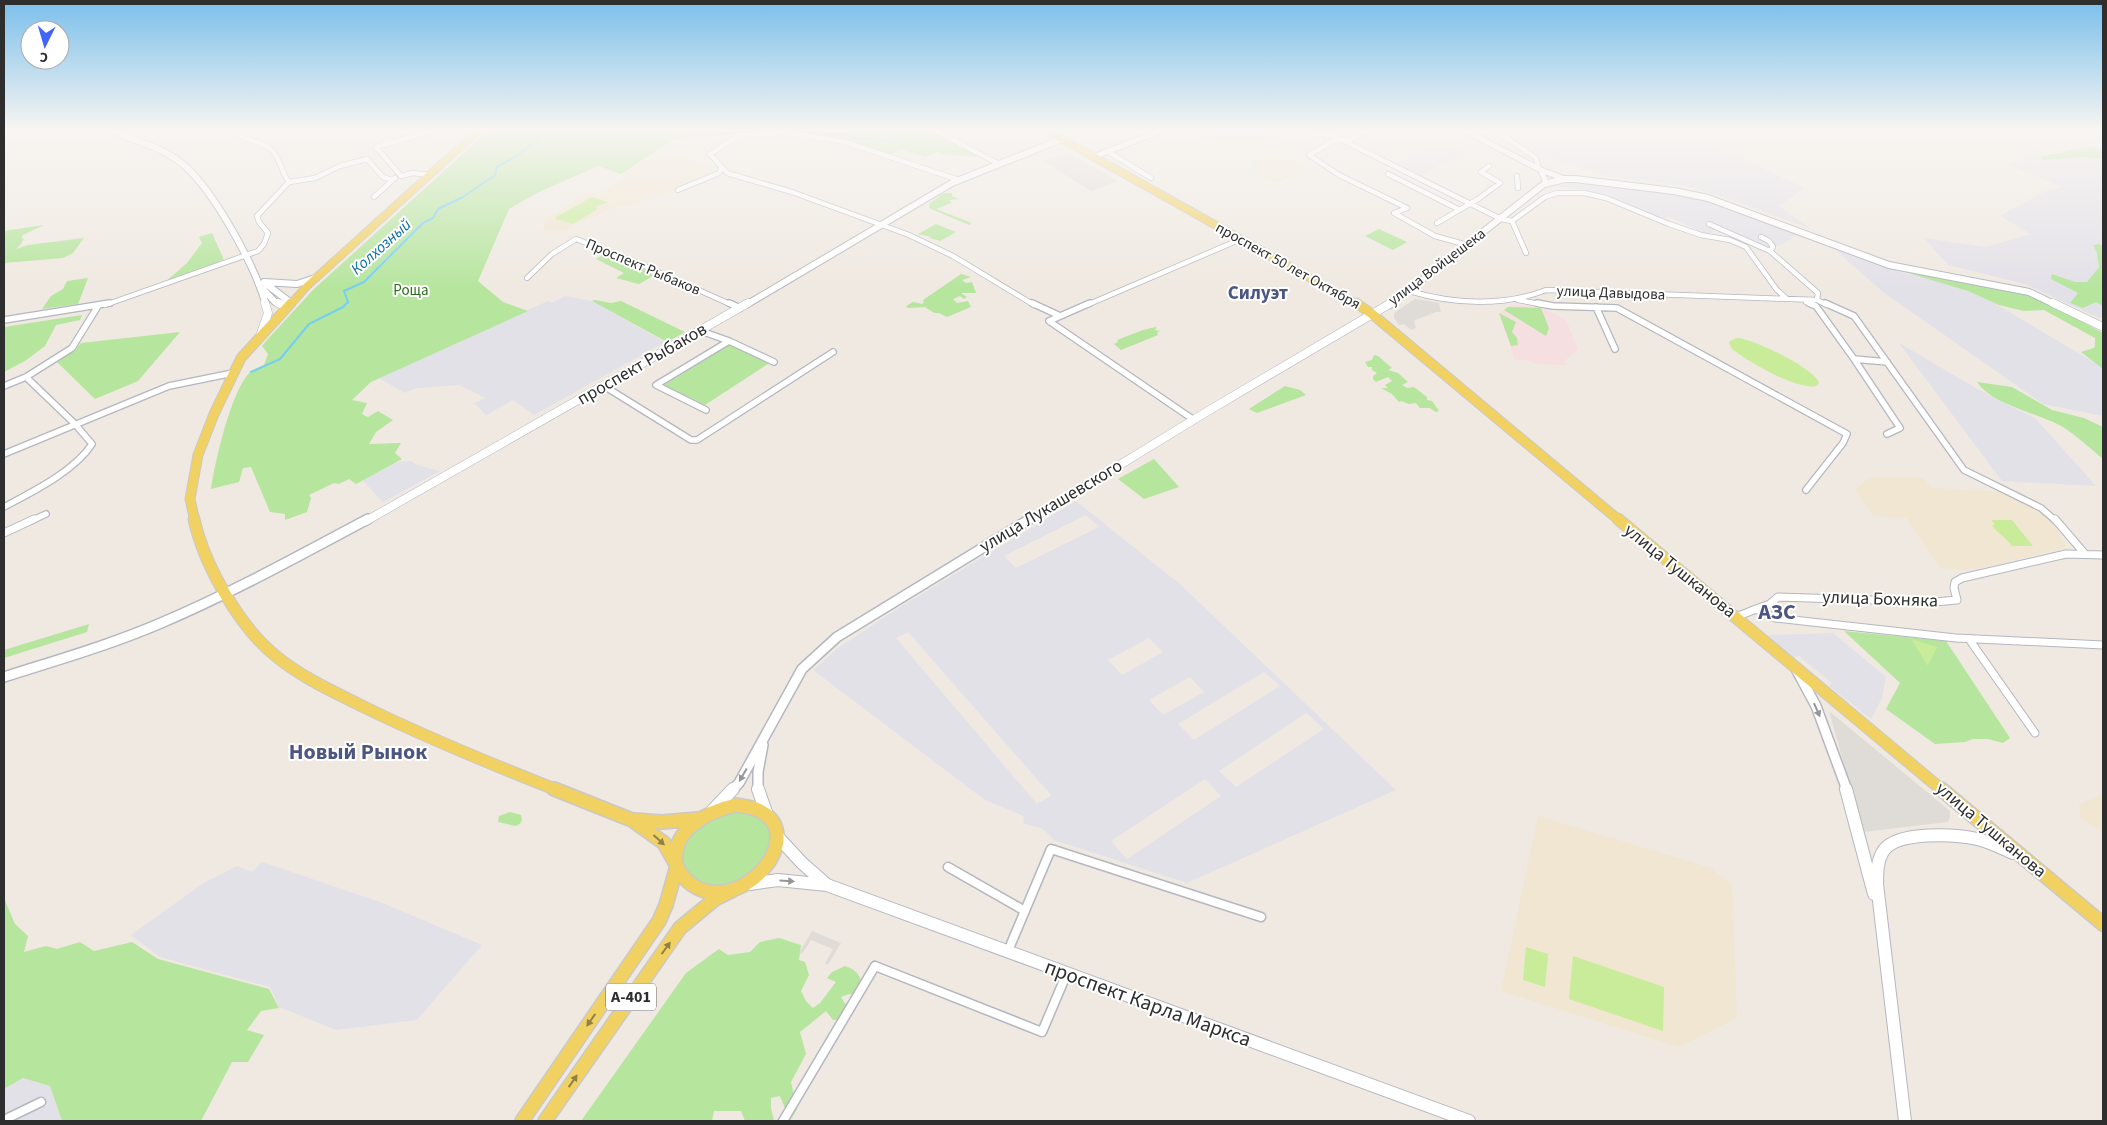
<svg xmlns="http://www.w3.org/2000/svg" width="2107" height="1125" viewBox="0 0 2107 1125" font-family="'Source Sans 3',sans-serif">
	<style>
		.industrial { fill: #e3e1e8; fill-rule: evenodd }
		.education { fill: #f0e6d1 }
		.medical { fill: #f5dfe0 }
		.green { fill: #b6e59e }
		.pitch { fill: #c9ec9a }
		.plaza { fill: #dfdcd8 }
		.lines { fill: none; stroke-linecap: round; stroke-linejoin: round }
		.stream { stroke: #75cff0; stroke-width: 2 }
		.minor-far3-casing { stroke: #b4b7c1; stroke-width: 6 }
		.minor-far2-casing { stroke: #b4b7c1; stroke-width: 8 }
		.minor-far1-casing { stroke: #b4b7c1; stroke-width: 9 }
		.minor-casing { stroke: #b4b7c1; stroke-width: 11 }
		.tertiary-casing { stroke: #b4b7c1; stroke-width: 7 }
		.secondary-far3-casing { stroke: #b4b7c1; stroke-width: 8 }
		.secondary-far2-casing { stroke: #b4b7c1; stroke-width: 9 }
		.secondary-far1-casing { stroke: #b4b7c1; stroke-width: 12 }
		.secondary-casing { stroke: #b4b7c1; stroke-width: 14 }
		.primary-far3-casing { stroke: #c9c9c9; stroke-width: 9 }
		.primary-far2-casing { stroke: #c9c9c9; stroke-width: 11 }
		.primary-far1-casing { stroke: #c9c9c9; stroke-width: 13 }
		.primary-casing { stroke: #c9c9c9; stroke-width: 16 }
		.minor-far3 { stroke: #fff; stroke-width: 4.5 }
		.minor-far2 { stroke: #fff; stroke-width: 5.5 }
		.minor-far1 { stroke: #fff; stroke-width: 7 }
		.minor { stroke: #fff; stroke-width: 8 }
		.tertiary { stroke: #fff; stroke-width: 5 }
		.secondary-far3 { stroke: #fff; stroke-width: 6 }
		.secondary-far2 { stroke: #fff; stroke-width: 8 }
		.secondary-far1 { stroke: #fff; stroke-width: 9 }
		.secondary { stroke: #fff; stroke-width: 12 }
		.primary-far3 { stroke: #f2d163; stroke-width: 7 }
		.primary-far2 { stroke: #f2d163; stroke-width: 9 }
		.primary-far1 { stroke: #f2d163; stroke-width: 11 }
		.primary { stroke: #f2d163; stroke-width: 13 }
		.oneway { fill: #969696 }
		.oneway2 { fill: #908048 }
		.labels { text-anchor: middle; dominant-baseline: central; stroke-width: 4; stroke-linejoin: round; paint-order: stroke }
		.far-street-label { font-size: 15px; fill: #2e2e2e; stroke: #fff }
		.far-park-label { font-size: 15px; fill: #2c6e1b; stroke: #fff }
		.far-water-label { font-size: 16px; font-style: italic; fill: #0d6fa3; stroke: #fff }
		.shield { fill: #fff; stroke: #6d6d6d; stroke-width: 1 }
		.shield-label { font-size: 16px; font-weight: bold; fill: #2e2e2e }
		.street-label { font-size: 18px; fill: #2e2e2e; stroke: #fff }
		.far-district-label { font-size: 19px; font-weight: bold; fill: #4d5680; stroke: #fff }
		.near-street-label { font-size: 21px; fill: #2e2e2e; stroke: #fff }
		.district-label { font-size: 22px; font-weight: bold; fill: #4d5680; stroke: #fff }
	</style>
	<rect width="100%" height="100%" fill="#efe9e1"/>
	<path class="industrial" d="M 1550,131 L 1632,131 L 1654,139 L 1666,133 L 1741,158 L 1804,188 L 1779,206 L 1811,229 L 1718,195 L 1686,186 L 1608,176 L 1546,157 L 1536,150 L 1553,133 Z
		M 1437,146 L 1447,151 L 1454,148 L 1465,153 L 1436,167 L 1438,168 L 1421,176 L 1405,168 L 1404,165 L 1398,162 Z
		M 2056,154 L 2103,154 L 2103,318 L 2099,318 L 2025,284 L 1948,265 L 1924,238 L 1986,247 L 2031,234 L 2000,216 L 2044,192 L 2062,187 L 2003,163 Z
		M 1566,181 L 1685,195 L 1768,220 L 1799,234 L 1780,245 L 1761,251 L 1716,231 L 1706,234 L 1669,217 L 1661,220 L 1606,194 L 1559,186 Z
		M 1831,246 L 1896,271 L 1969,288 L 2103,368 L 2103,416 L 2043,404 L 1883,292 Z
		M 565,296 L 592,301 L 665,342 L 534,415 L 513,400 L 486,415 L 474,403 L 486,398 L 459,385 L 417,388 L 405,393 L 377,377 L 548,301 L 551,303 Z
		M 1899,343 L 1976,388 L 2036,419 L 2096,486 L 2002,481 Z
		M 411,461 L 417,465 L 440,471 L 383,502 L 362,480 L 397,462 Z
		M 1076,501 L 1181,585 L 1396,790 L 1187,883 L 1054,840 L 1043,829 L 1023,823 L 1024,816 L 985,800 L 813,670 L 838,648 L 900,607 ZM 1086,515 L 1099,527 L 1016,568 L 1004,556 ZM 908,632 L 1051,795 L 1051,796 L 1037,804 L 896,638 ZM 1149,638 L 1163,652 L 1122,675 L 1108,660 ZM 1264,672 L 1280,686 L 1194,740 L 1178,724 ZM 1190,677 L 1204,692 L 1163,715 L 1149,700 ZM 1306,713 L 1324,729 L 1236,787 L 1219,771 ZM 1205,779 L 1221,796 L 1127,859 L 1111,841 Z
		M 1833,633 L 1886,677 L 1882,698 L 1871,719 L 1829,686 L 1832,683 L 1799,656 L 1793,658 L 1767,635 Z
		M 262,862 L 380,902 L 482,945 L 417,1020 L 336,1030 L 279,1007 L 270,987 L 160,957 L 131,935 L 202,884 L 237,866 L 252,872 Z
		M 23,1078 L 50,1086 L 62,1121 L 4,1121 L 4,1089 Z"/>
	<path class="education" d="M 1185,131 L 1276,131 L 1274,132 L 1275,136 L 1242,148 Z
		M 663,149 L 698,160 L 714,170 L 679,189 L 629,206 L 625,204 L 570,226 L 567,231 L 543,231 L 545,219 L 588,194 L 598,194 L 630,175 L 623,172 Z
		M 1257,158 L 1299,159 L 1306,165 L 1306,168 L 1278,183 L 1258,174 L 1252,159 Z
		M 1870,477 L 1924,478 L 1931,488 L 2003,492 L 2033,507 L 2053,523 L 2067,548 L 1970,570 L 1940,568 L 1906,518 L 1873,516 L 1855,490 Z
		M 2103,793 L 2103,833 L 2081,818 L 2079,805 Z
		M 1538,816 L 1711,868 L 1732,885 L 1737,1018 L 1679,1047 L 1501,991 Z"/>
	<path class="medical" d="M 1513,305 L 1539,306 L 1566,320 L 1578,350 L 1564,361 L 1566,365 L 1535,364 L 1527,360 L 1515,360 L 1499,313 Z"/>
	<path class="green" d="M 792,130 L 929,131 L 967,149 L 978,157 L 942,154 L 938,152 L 925,157 L 901,149 L 891,154 L 850,141 L 789,132 Z
		M 488,131 L 763,131 L 673,140 L 621,174 L 598,166 L 537,193 L 509,209 L 478,281 L 503,302 L 528,311 L 371,382 L 352,400 L 367,403 L 362,414 L 368,417 L 378,411 L 393,420 L 376,432 L 369,444 L 401,443 L 395,453 L 402,459 L 356,484 L 349,479 L 339,484 L 334,483 L 309,495 L 311,498 L 307,512 L 285,520 L 285,514 L 270,512 L 251,467 L 243,468 L 239,482 L 211,489 C 215,462 231,391 250,372 C 254,369 260,367 264,365 L 268,354 L 262,346 L 266,341 L 314,289 Z
		M 2091,146 L 2099,149 L 2103,147 L 2103,155 L 2100,156 L 2103,159 L 2083,157 L 2043,160 L 2040,157 Z
		M 944,193 L 952,193 L 952,196 L 959,199 L 950,200 L 951,203 L 936,209 L 972,223 L 969,225 L 929,208 L 930,203 Z
		M 936,224 L 956,232 L 940,241 L 930,238 L 931,237 L 918,234 Z
		M 44,225 L 23,235 L 21,239 L 24,238 L 21,244 L 16,249 L 28,245 L 84,238 L 73,253 L 63,258 L 4,263 L 4,231 Z
		M 1379,229 L 1407,242 L 1393,250 L 1365,236 Z
		M 212,233 L 224,260 L 163,284 L 187,263 L 202,243 L 199,237 Z
		M 2099,244 L 2103,246 L 2103,306 L 2096,302 L 2083,308 L 2070,303 L 2078,293 L 2051,279 L 2052,274 L 2075,282 L 2087,282 L 2099,267 L 2097,253 L 2093,245 Z
		M 606,253 L 650,272 L 653,276 L 639,284 L 616,278 L 624,273 L 596,259 Z
		M 1905,272 C 1949,279 1996,282 2038,299 C 2060,308 2082,322 2103,333 L 2103,369 L 2081,352 L 2094,348 L 2095,345 L 2095,338 L 2044,310 L 2024,311 L 1999,305 L 1968,291 Z
		M 961,274 L 971,277 L 962,280 L 966,283 L 972,282 L 976,293 L 961,293 L 967,297 L 964,299 L 960,296 L 953,299 L 957,303 L 968,301 L 971,307 L 947,317 L 939,313 L 934,313 L 925,307 L 908,308 L 906,306 L 913,302 L 922,304 L 924,302 L 923,300 Z
		M 88,278 L 78,304 L 42,309 L 51,296 L 63,289 L 67,281 Z
		M 595,300 L 611,303 L 621,301 L 685,332 L 667,342 L 592,301 Z
		M 1508,307 L 1541,308 L 1549,328 L 1546,336 L 1504,310 Z
		M 1499,313 L 1516,322 L 1512,332 L 1517,338 L 1518,345 L 1511,346 Z
		M 82,315 L 80,320 L 56,325 L 45,346 L 25,361 L 4,372 L 4,327 Z
		M 1156,327 L 1157,328 L 1154,330 L 1161,331 L 1157,332 L 1158,335 L 1121,350 L 1114,344 L 1118,342 L 1117,340 L 1143,330 Z
		M 180,332 L 138,381 L 95,399 L 57,362 L 74,351 L 81,343 Z
		M 731,344 L 771,362 L 705,405 L 664,385 Z
		M 1374,355 L 1378,356 L 1392,368 L 1388,370 L 1398,373 L 1408,382 L 1402,385 L 1407,388 L 1414,387 L 1427,397 L 1427,400 L 1432,401 L 1439,411 L 1436,412 L 1430,408 L 1420,408 L 1416,403 L 1409,404 L 1401,401 L 1399,402 L 1392,394 L 1381,388 L 1388,388 L 1385,385 L 1392,381 L 1388,377 L 1376,382 L 1373,379 L 1373,376 L 1377,373 L 1372,370 L 1372,367 L 1368,367 L 1365,362 L 1372,360 Z
		M 1977,382 L 2012,387 L 2052,410 L 2084,418 L 2103,427 L 2103,459 C 2090,448 2077,436 2063,427 C 2039,413 1992,405 1977,382 Z
		M 1285,386 L 1300,390 L 1306,395 L 1257,413 L 1249,409 Z
		M 1154,459 L 1179,487 L 1144,499 L 1118,479 Z
		M 89,624 L 87,632 L 4,658 L 4,650 Z
		M 1844,631 L 1946,641 L 2010,738 L 2003,743 L 1988,739 L 1973,739 L 1965,742 L 1935,744 L 1886,709 L 1900,683 Z
		M 738,811 C 743,812 751,813 756,816 C 797,841 744,899 702,882 C 669,870 685,836 705,821 C 713,815 728,813 738,811 Z
		M 510,812 L 521,815 L 522,820 L 520,824 L 515,826 L 498,822 L 499,816 Z
		M 4,898 L 15,924 L 28,936 L 24,952 L 46,946 L 57,949 L 80,942 L 94,951 L 132,942 L 158,959 L 269,989 L 279,1008 L 261,1011 L 247,1030 L 264,1035 L 248,1062 L 232,1062 L 201,1121 L 62,1121 L 50,1086 L 23,1078 L 4,1089 Z
		M 779,938 L 801,945 L 799,960 L 805,962 L 809,975 L 801,991 L 806,1001 L 813,1008 L 820,1003 L 836,982 L 827,978 L 832,972 L 845,966 C 856,970 860,974 862,985 L 854,995 L 849,994 L 841,997 L 850,1012 L 846,1019 L 833,1020 L 826,1011 L 800,1032 L 806,1054 L 791,1082 L 797,1109 L 790,1121 L 780,1096 L 771,1098 L 771,1108 L 774,1121 L 745,1121 L 741,1111 L 714,1111 L 712,1121 L 581,1121 L 686,973 L 719,949 L 728,955 L 750,952 L 760,942 Z"/>
	<path class="pitch" d="M 592,197 L 608,202 L 597,206 L 596,210 L 573,224 L 555,219 L 556,217 Z
		M 1737,338 C 1752,338 1816,369 1819,383 L 1816,386 C 1796,390 1749,362 1732,349 L 1729,343 L 1730,341 Z
		M 1991,520 L 2012,520 L 2033,546 L 2012,546 C 2006,538 1999,534 1992,526 L 1995,524 Z
		M 1911,639 L 1937,647 L 1928,666 Z
		M 1526,947 L 1548,954 L 1545,987 L 1523,980 Z
		M 1573,956 L 1664,987 L 1663,1031 L 1569,999 Z"/>
	<path class="plaza" d="M 1068,153 L 1118,181 L 1091,191 L 1043,161 Z
		M 1415,299 L 1439,303 L 1441,312 L 1436,312 L 1418,319 L 1414,321 L 1416,328 L 1411,330 L 1404,324 L 1399,325 L 1394,318 L 1394,313 Z
		M 1829,711 L 1950,811 L 1950,817 L 1948,822 L 1863,832 Z
		M 812,931 L 841,943 L 828,965 L 825,963 L 833,949 L 811,940 L 802,954 L 799,953 Z"/>
	<g class="lines">
		<path class="stream" d="M 809,132 L 821,135 L 852,135 L 853,138 L 874,139
			M 538,139 L 539,134 L 546,130
			M 878,139 L 894,142
			M 251,372 L 280,359 L 309,324 L 343,307 L 348,302 L 344,291 L 364,282 L 423,223 L 433,218 L 438,209 L 463,197 L 495,175 L 497,167 L 518,155 L 537,140"/>
		<defs>
			<path id="minor-far3" d="M 934,130 L 999,164
				M 1300,130 L 1310,135
				M 1368,130 L 1349,140 L 1335,140 L 1309,155 L 1339,175 L 1407,208 L 1394,213 L 1435,236 L 1467,245
				M 1495,130 L 1536,158 L 1539,169
				M 1309,136 L 1328,133 L 1501,219 L 1512,221 L 1545,197 L 1557,193 L 1584,193 L 1606,198 L 1669,224 L 1701,235 L 1730,240 L 1746,247 L 1777,290 L 1786,298
				M 1107,151 L 1151,178
				M 1388,174 L 1460,210
				M 430,175 L 413,173 L 401,176 L 376,147 L 437,130
				M 1517,176 L 1518,188
				M 959,180 L 845,142 L 788,133 L 740,135 L 710,154 L 727,173 L 792,192 L 909,235 L 953,256 L 1034,305
				M 289,182 L 315,178 L 340,166 L 367,159 L 383,177 L 392,180
				M 678,190 L 719,173 L 722,168
				M 374,197 L 395,178
				M 1512,221 L 1526,253
				M 1437,223 L 1478,199 L 1500,183 L 1481,172 L 1489,166
				M 1709,224 L 1770,251 L 1818,293 L 1817,300
				M 1761,237 L 1769,241 L 1773,247 L 1770,251
				M 527,278 L 552,254 L 576,239 L 638,263 L 732,305
				M 1409,291 C 1453,304 1503,307 1546,290 L 1817,300 L 1827,305
				M 1518,300 L 1544,305
				M 1806,302 L 1812,305
				M 105,305 L 258,251 L 264,244 L 268,233 L 259,222 L 257,216 L 289,182 C 281,172 280,156 269,148 C 257,140 244,141 234,130
				M 1087,305 L 1241,239"/>
			<path id="minor-far2" d="M 729,303 L 740,308
				M 1032,303 L 1058,315
				M 1090,303 L 1049,321 L 1194,420
				M 1537,303 L 1553,306 L 1617,308 L 1847,434 L 1843,443 L 1806,490
				M 1809,303 L 1816,306 L 1854,359
				M 1825,303 L 1854,316 L 1964,470 L 2041,508 L 2056,521
				M 1596,307 L 1615,349
				M 4,320 L 110,303
				M 701,331 L 729,341 L 656,385 L 706,410
				M 729,341 L 774,362
				M 1887,362 L 1854,359 L 1900,428 L 1887,434
				M 4,386 L 26,377 L 72,348 L 98,306
				M 604,386 L 691,440 L 697,440 L 833,352
				M 4,454 L 169,386 L 233,373
				M 4,507 C 32,492 75,471 92,444 L 75,424 L 26,377
				M 31,521 L 46,514"/>
			<path id="minor-far1" d="M 2055,519 L 2085,554
				M 4,533 L 34,519
				M 1756,609 L 1770,604 L 1778,597 L 1935,602 L 1957,600 L 1954,588 L 1955,582 L 1962,578 L 2066,554 L 2103,555
				M 1736,617 L 1756,609 L 1775,618 L 1956,638 L 2103,645
				M 1969,639 L 2035,733"/>
			<path id="minor" d="M 948,867 L 1025,911
				M 1008,951 L 1051,849 L 1261,917
				M 4,1120 L 41,1102
				M 783,1121 L 875,966 L 1042,1032 L 1067,973"/>
			<path id="tertiary" d="M 1464,130 L 1541,170 L 1546,183
				M 1093,157 L 1163,130
				M 1541,170 L 1565,179"/>
			<path id="secondary-far3" d="M 109,130 C 134,140 165,148 185,166 C 215,193 255,266 266,305
				M 264,282 L 297,284 L 315,278
				M 265,283 L 291,303
				M 263,289 L 275,302 L 281,305
				M 746,305 L 952,183 L 1062,139
				M 1390,305 L 1544,184 L 1565,179 L 1575,179 L 1674,191 L 1708,198 L 1889,265 L 2029,292 L 2056,305"/>
			<path id="secondary-far2" d="M 278,303 L 287,307
				M 2053,303 L 2103,327
				M 260,336 L 268,313 L 265,303
				M 366,521 L 748,303
				M 1028,521 L 1208,411 L 1391,303"/>
			<path id="secondary-far1" d="M 1796,669 L 1816,706 L 1847,790
				M 4,677 C 57,660 110,645 161,623 C 232,593 300,555 368,519
				M 732,790 L 739,783 L 802,669 L 837,637 L 1030,519
				M 758,790 L 758,772 L 763,745"/>
			<path id="secondary" d="M 758,789 L 767,815
				M 1846,789 L 1874,894
				M 713,810 L 733,789
				M 777,836 L 802,863 L 827,885
				M 750,884 L 778,880 L 827,885 L 1469,1121
				M 1905,1121 L 1877,884 C 1877,872 1877,860 1884,850 C 1898,831 1956,834 1977,839 C 1990,842 2001,848 2013,853"/>
			<path id="primary-far3" d="M 1046,130 L 1358,305
				M 290,305 L 307,286 L 479,130"/>
			<path id="primary-far2" d="M 1356,303 L 1372,314 L 1620,521
				M 195,521 L 190,499 L 198,455 L 214,414 L 241,358 L 291,303"/>
			<path id="primary-far1" d="M 194,519 C 204,565 240,628 277,657 C 303,678 332,691 362,706 C 425,737 491,764 557,790
				M 1618,519 L 1942,790"/>
			<path id="primary" d="M 554,789 L 632,820 L 664,843 L 677,866
				M 1941,789 L 2103,924
				M 736,805 C 743,806 752,807 758,810 C 812,835 739,919 691,884 C 684,879 677,870 676,862 C 672,829 709,811 736,805 Z
				M 634,820 L 662,822 L 698,819
				M 522,1121 L 659,921 L 666,905 L 677,866
				M 545,1121 L 680,928 L 715,899 L 733,890"/>
		</defs>
		<use href="#minor-far3" class="minor-far3-casing"/>
		<use href="#minor-far2" class="minor-far2-casing"/>
		<use href="#minor-far1" class="minor-far1-casing"/>
		<use href="#minor" class="minor-casing"/>
		<use href="#tertiary" class="tertiary-casing"/>
		<use href="#secondary-far3" class="secondary-far3-casing"/>
		<use href="#secondary-far2" class="secondary-far2-casing"/>
		<use href="#secondary-far1" class="secondary-far1-casing"/>
		<use href="#secondary" class="secondary-casing"/>
		<use href="#primary-far3" class="primary-far3-casing"/>
		<use href="#primary-far2" class="primary-far2-casing"/>
		<use href="#primary-far1" class="primary-far1-casing"/>
		<use href="#primary" class="primary-casing"/>
		<use href="#minor-far3" class="minor-far3"/>
		<use href="#minor-far2" class="minor-far2"/>
		<use href="#minor-far1" class="minor-far1"/>
		<use href="#minor" class="minor"/>
		<use href="#tertiary" class="tertiary"/>
		<use href="#secondary-far3" class="secondary-far3"/>
		<use href="#secondary-far2" class="secondary-far2"/>
		<use href="#secondary-far1" class="secondary-far1"/>
		<use href="#secondary" class="secondary"/>
		<use href="#primary-far3" class="primary-far3"/>
		<use href="#primary-far2" class="primary-far2"/>
		<use href="#primary-far1" class="primary-far1"/>
		<use href="#primary" class="primary"/>
	</g>
	<defs><path id="oneway-solid" d="M-6-.8H1V-3.2L6.5 0L1 3.2V.8H-6Z" transform="scale(1.25)"/></defs>
	<g class="oneway">
		<use href="#oneway-solid" transform="translate(1817 710) rotate(66)"/>
		<use href="#oneway-solid" transform="translate(743 775) rotate(120)"/>
		<use href="#oneway-solid" transform="translate(787 881) rotate(3)"/>
	</g>
	<g class="oneway2">
		<use href="#oneway-solid" transform="translate(659 840) rotate(42)"/>
		<use href="#oneway-solid" transform="translate(666 948) rotate(-54)"/>
		<use href="#oneway-solid" transform="translate(591 1020) rotate(125)"/>
		<use href="#oneway-solid" transform="translate(573 1081) rotate(-55)"/>
	</g>
	<linearGradient id="sky" x2="0" y2="1"><stop stop-color="#7abfeb"/><stop offset="0.45" stop-color="#f8f5f2"/><stop offset="1" stop-color="#f8f5f2" stop-opacity="0"/></linearGradient>
	<rect width="2107" height="288" fill="url(#sky)"/>
	<g class="labels">
		<g class="far-street-label">
			<text transform="translate(1288 266) rotate(29)">проспект 50 лет Октября</text>
			<text transform="translate(643 267) rotate(23)">Проспект Рыбаков</text>
			<text transform="translate(1437 267) rotate(-37)">улица Войцешека</text>
			<text transform="translate(1611 293) rotate(2)">улица Давыдова</text>
		</g>
		<g class="far-park-label">
			<text x="411" y="290">Роща</text>
		</g>
		<g class="far-water-label">
			<text transform="translate(381 247) rotate(-42)">Колхозный</text>
		</g>
		<rect class="shield" x="606" y="983.5" width="50" height="27" rx="4"/>
		<g class="shield-label">
			<text x="631" y="997">А-401</text>
		</g>
		<g class="street-label">
			<text transform="translate(642 364) rotate(-30)">проспект Рыбаков</text>
			<text transform="translate(1051 506) rotate(-31)">улица Лукашевского</text>
			<text transform="translate(1680 571) rotate(39)">улица Тушканова</text>
			<text transform="translate(1880 599) rotate(2)">улица Бохняка</text>
			<text transform="translate(1991 830) rotate(40)">улица Тушканова</text>
		</g>
		<g class="far-district-label">
			<text x="1258" y="293">Силуэт</text>
		</g>
		<g class="near-street-label">
			<text transform="translate(1148 1003) rotate(20)">проспект Карла Маркса</text>
		</g>
		<g class="district-label">
			<text x="1777" y="612">АЗС</text>
			<text x="358" y="752">Новый Рынок</text>
		</g>
	</g>
	<rect width="2107" height="1125" fill="none" stroke="#2e2e2e" stroke-width="10"/>
	<g transform="translate(45 45) rotate(185)"><circle r="24" fill="#ffffff" stroke="#ababab"/>
	<path d="M0-4L9 19L0 12L-9 19Z" fill="#4264fb"/>
	<text y="-8" font-size="14" font-weight="bold" text-anchor="middle" fill="#2e2e2e">С</text>
	</g>
</svg>
